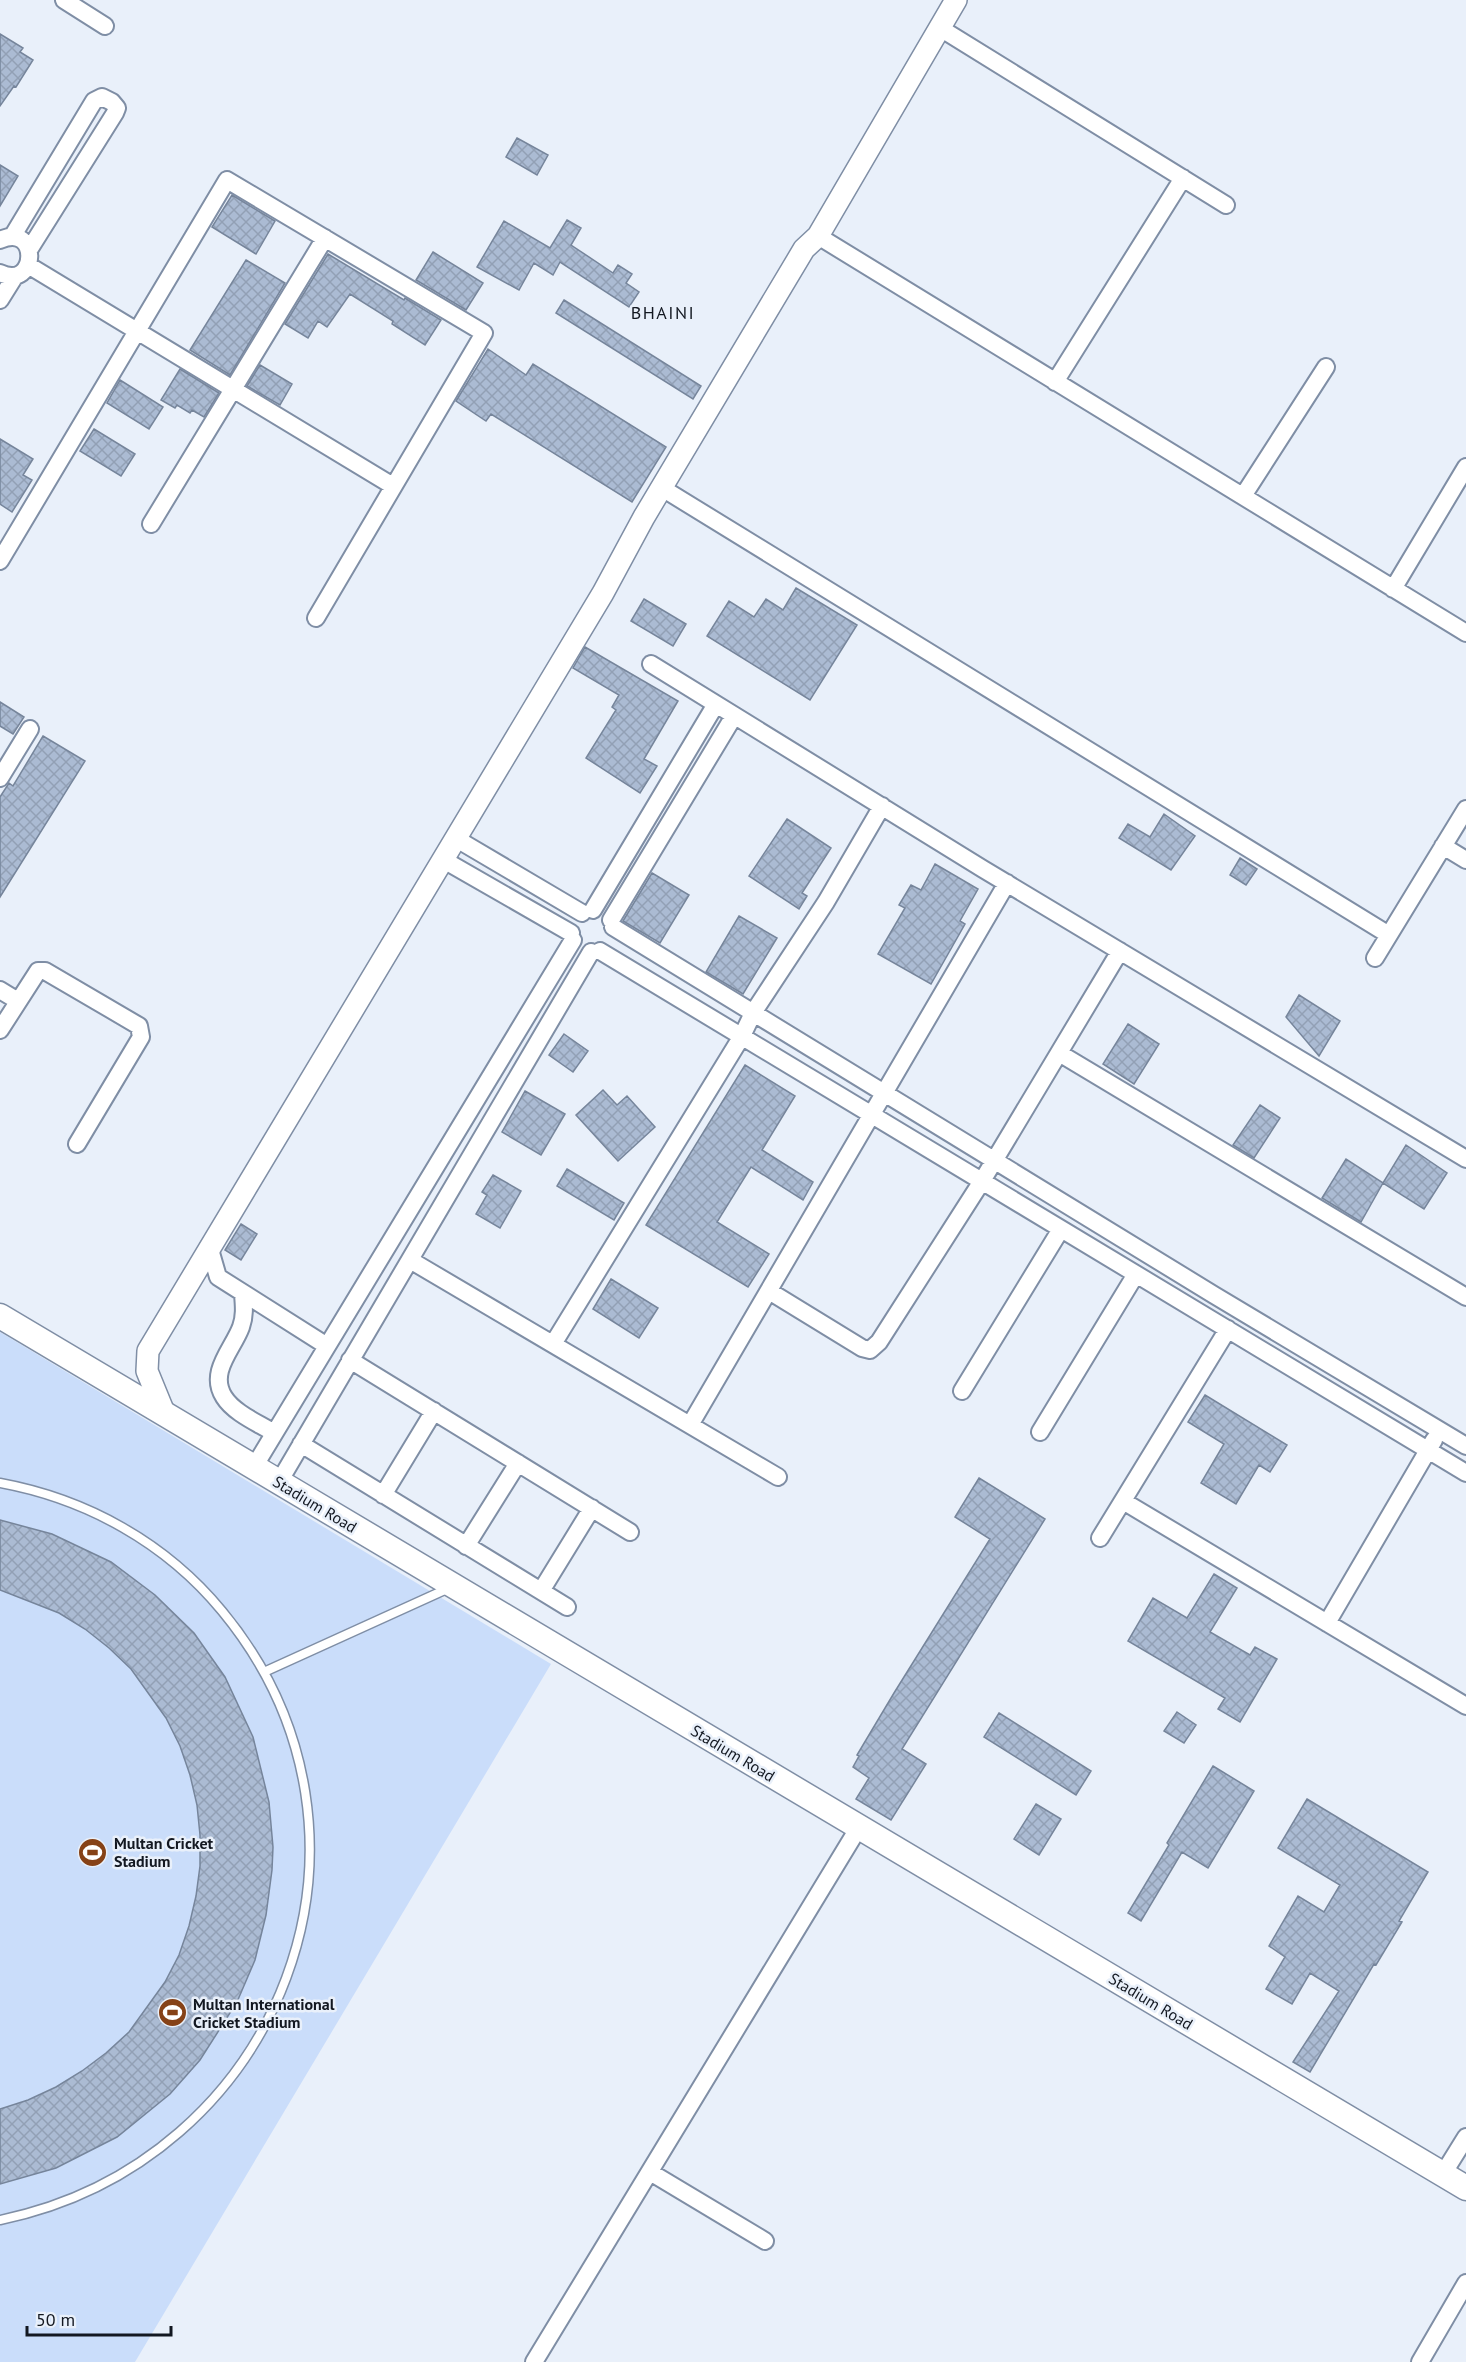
<svg xmlns="http://www.w3.org/2000/svg" width="1466" height="2362" viewBox="0 0 1466 2362" font-family="'PT Sans',sans-serif">
	<style>
		.garden { fill: #caddfa }
		.building { fill: url(#building-cross-hatch); stroke: #76859b; stroke-width: 1.5 }
		.lines { fill: none; stroke-linecap: round; stroke-linejoin: round }
		.service-casing { stroke: #7f8ea5; stroke-width: 11 }
		.minor-casing { stroke: #7f8ea5; stroke-width: 20 }
		.tertiary-casing { stroke: #7f8ea5; stroke-width: 24 }
		.secondary-casing { stroke: #7f8ea5; stroke-width: 27 }
		.service { stroke: #fff; stroke-width: 8 }
		.minor { stroke: #fff; stroke-width: 16 }
		.tertiary { stroke: #fff; stroke-width: 21 }
		.secondary { stroke: #fff; stroke-width: 24 }
		.labels { text-anchor: middle; dominant-baseline: central; stroke-width: 5; stroke-linejoin: round; paint-order: stroke }
		.street-label { font-size: 16px; fill: #131821; stroke: #e9f0fa }
		.poi-label { font-size: 16px; font-weight: bold; fill: #131821; stroke: #e9f0fa; text-anchor: start }
		.neighbourhood-label { font-size: 18px; letter-spacing: 1.5px; fill: #131821; stroke: #e9f0fa }
	</style>
	<defs>
		<pattern id="building-cross-hatch" width="8" height="8" patternUnits="userSpaceOnUse" patternTransform="scale(1.5)"><rect width="8" height="8" fill="#abbbd3"/><path d="M0 0l8 8M0 8l8-8" fill="none" stroke="#92a0b5"/></pattern>
	</defs>
	<rect width="100%" height="100%" fill="#e9f0fa"/>
	<path class="garden" d="M 0,1332 L 551,1664 L 135,2362 L 0,2362 Z"/>
	<path class="building" d="M 0,34 L 23,48 L 20,52 L 33,60 L 16,87 L 14,86 L 0,106 Z
		M 517,138 L 548,155 L 537,175 L 506,157 Z
		M 0,165 L 18,176 L 0,206 Z
		M 232,195 L 275,221 L 256,254 L 212,227 Z
		M 567,220 L 581,228 L 571,245 L 613,273 L 618,265 L 632,274 L 626,283 L 639,292 L 629,307 L 560,262 L 553,275 L 534,263 L 519,290 L 477,267 L 504,221 L 550,248 Z
		M 433,252 L 483,283 L 466,310 L 416,280 Z
		M 328,254 L 404,300 L 405,298 L 441,320 L 425,345 L 392,324 L 393,321 L 350,294 L 327,327 L 318,321 L 308,338 L 285,324 Z
		M 246,260 L 285,283 L 230,375 L 190,350 Z
		M 564,300 L 701,386 L 693,399 L 556,313 Z
		M 488,349 L 526,375 L 533,364 L 666,447 L 632,502 L 491,414 L 486,421 L 456,401 Z
		M 260,365 L 292,384 L 280,405 L 247,386 Z
		M 180,369 L 219,393 L 204,417 L 192,410 L 190,413 L 177,405 L 175,408 L 161,400 Z
		M 120,380 L 163,407 L 149,429 L 107,403 Z
		M 94,429 L 135,454 L 121,476 L 80,451 Z
		M 0,439 L 33,459 L 23,475 L 32,480 L 12,512 L 0,504 Z
		M 796,588 L 857,625 L 810,700 L 707,636 L 729,601 L 754,617 L 766,599 L 783,610 Z
		M 644,599 L 686,624 L 673,646 L 631,621 Z
		M 585,647 L 678,701 L 644,759 L 657,766 L 640,793 L 586,758 L 616,710 L 612,707 L 619,695 L 573,668 Z
		M 0,702 L 24,717 L 13,734 L 0,726 Z
		M 43,736 L 85,761 L 0,897 L 0,797 L 9,783 L 13,786 Z
		M 1164,814 L 1195,836 L 1171,870 L 1119,838 L 1128,824 L 1150,837 Z
		M 787,819 L 831,848 L 802,893 L 807,896 L 799,909 L 749,876 Z
		M 1240,858 L 1257,869 L 1246,885 L 1230,875 Z
		M 935,864 L 978,889 L 960,921 L 965,924 L 931,984 L 878,954 L 905,908 L 899,905 L 911,885 L 921,890 Z
		M 652,873 L 689,895 L 660,943 L 623,921 Z
		M 739,916 L 777,938 L 743,994 L 706,972 Z
		M 1299,995 L 1340,1021 L 1319,1056 L 1286,1017 Z
		M 1128,1024 L 1159,1044 L 1134,1084 L 1103,1064 Z
		M 564,1034 L 588,1051 L 573,1072 L 549,1055 Z
		M 745,1065 L 795,1096 L 762,1150 L 813,1182 L 803,1200 L 751,1167 L 717,1222 L 769,1254 L 748,1287 L 646,1225 Z
		M 603,1090 L 617,1105 L 627,1096 L 655,1127 L 618,1161 L 576,1115 Z
		M 525,1091 L 565,1114 L 541,1155 L 502,1132 Z
		M 1260,1105 L 1280,1118 L 1254,1158 L 1233,1145 Z
		M 1406,1145 L 1447,1173 L 1424,1209 L 1383,1183 L 1361,1222 L 1322,1198 L 1346,1159 L 1383,1183 Z
		M 567,1169 L 624,1203 L 614,1220 L 557,1186 Z
		M 493,1175 L 521,1191 L 500,1228 L 476,1214 L 487,1195 L 482,1192 Z
		M 241,1224 L 257,1234 L 241,1260 L 225,1250 Z
		M 611,1279 L 658,1308 L 639,1338 L 593,1309 Z
		M 1205,1395 L 1287,1445 L 1270,1472 L 1259,1465 L 1236,1504 L 1201,1483 L 1224,1444 L 1188,1422 Z
		M 979,1478 L 1045,1519 L 902,1749 L 926,1764 L 891,1820 L 856,1799 L 869,1778 L 853,1767 L 859,1756 L 857,1755 L 894,1693 L 990,1539 L 955,1517 Z
		M 0,1520 L 52,1534 L 111,1562 L 155,1595 L 194,1633 L 225,1677 L 253,1737 L 269,1802 L 273,1847 L 272,1870 L 266,1915 L 255,1960 L 237,2002 L 200,2060 L 170,2094 L 117,2137 L 56,2168 L 0,2184 L 0,2109 L 28,2100 L 56,2087 L 82,2071 L 106,2053 L 129,2032 L 165,1982 L 179,1955 L 189,1926 L 196,1896 L 200,1866 L 200,1835 L 197,1805 L 190,1775 L 180,1746 L 166,1718 L 131,1669 L 109,1648 L 85,1629 L 59,1613 L 0,1590 Z
		M 1214,1574 L 1237,1588 L 1210,1632 L 1250,1655 L 1255,1647 L 1277,1659 L 1240,1722 L 1218,1709 L 1225,1698 L 1128,1641 L 1153,1598 L 1187,1618 Z
		M 1177,1712 L 1196,1725 L 1184,1743 L 1164,1731 Z
		M 999,1713 L 1091,1771 L 1076,1795 L 984,1737 Z
		M 1213,1766 L 1254,1791 L 1208,1868 L 1182,1852 L 1141,1921 L 1128,1913 L 1169,1845 L 1167,1843 Z
		M 1307,1799 L 1428,1872 L 1399,1921 L 1402,1922 L 1376,1965 L 1374,1964 L 1310,2072 L 1293,2062 L 1339,1991 L 1310,1973 L 1292,2004 L 1266,1989 L 1285,1957 L 1269,1946 L 1298,1896 L 1324,1912 L 1340,1885 L 1278,1848 Z
		M 1036,1804 L 1061,1819 L 1039,1855 L 1014,1839 Z"/>
	<g class="lines">
		<defs>
			<path id="service" d="M 0,1483 C 87,1499 166,1543 222,1611 C 408,1836 281,2162 0,2220
				M 264,1672 L 449,1588"/>
			<path id="minor" d="M 64,0 L 105,26
				M 940,28 L 1226,205
				M 818,236 L 1466,633
				M 12,237 L 94,101 L 102,97 L 112,102 L 117,108 L 115,113 L 29,250
				M 0,240 C 40,222 38,291 0,273
				M 28,265 L 393,486
				M 0,300 L 15,276
				M 1055,382 L 1183,178
				M 662,488 L 1389,935
				M 1243,496 L 1326,367
				M 151,524 L 325,238
				M 0,561 L 227,180 L 484,333 L 316,618
				M 1393,589 L 1466,467
				M 651,664 L 983,869 L 1466,1159
				M 0,778 L 30,729
				M 455,838 L 582,913
				M 1443,846 L 1466,860
				M 442,859 L 571,933
				M 593,910 L 716,704
				M 611,920 L 734,716
				M 613,927 L 1214,1295 L 1466,1446
				M 600,951 L 1466,1473
				M 1375,958 L 1466,809
				M 0,990 L 18,1001
				M 0,1030 L 38,971 L 45,971 L 139,1026 L 141,1037 L 77,1144
				M 1059,1053 L 1466,1297
				M 209,1246 L 218,1277 L 327,1346
				M 410,1260 L 778,1477
				M 769,1291 L 862,1348 L 870,1350 L 879,1342 L 982,1181 L 1120,951
				M 243,1294 C 244,1306 245,1316 241,1327 C 233,1349 208,1372 224,1397 C 234,1413 258,1423 274,1433
				M 553,1344 L 742,1036 L 753,1013 L 826,902 L 882,806
				M 350,1360 L 630,1532
				M 962,1391 L 1061,1229
				M 690,1425 L 1007,883
				M 1040,1432 L 1136,1274
				M 301,1444 L 567,1607
				M 254,1467 L 573,940
				M 279,1482 L 591,952
				M 383,1495 L 434,1411
				M 1123,1501 L 1466,1706
				M 1100,1538 L 1228,1329
				M 466,1546 L 518,1463
				M 541,1591 L 592,1508
				M 1327,1623 L 1434,1440
				M 650,2172 L 765,2241
				M 1443,2174 L 1466,2137
				M 534,2362 L 859,1827
				M 1420,2362 L 1466,2283"/>
			<path id="tertiary" d="M 165,1415 L 147,1371 L 148,1351 L 603,593 L 644,517 L 804,249 L 818,236 L 956,0"/>
			<path id="secondary" d="M 0,1316 L 1466,2188"/>
		</defs>
		<use href="#service" class="service-casing"/>
		<use href="#minor" class="minor-casing"/>
		<use href="#tertiary" class="tertiary-casing"/>
		<use href="#secondary" class="secondary-casing"/>
		<use href="#service" class="service"/>
		<use href="#minor" class="minor"/>
		<use href="#tertiary" class="tertiary"/>
		<use href="#secondary" class="secondary"/>
	</g>
	<defs>
		<symbol id="stadium-disc" viewBox="-11 -11 22 22"><circle r="9.5" fill="#864217" stroke="#e9f0fa"/><path d="M0-5a6.5 5 0 1 0 0 10a6.5 5 0 1 0 0-10ZM-3.5-1.8h7v3.6h-7Z" fill="#fff"/></symbol>
	</defs>
	<g fill-rule="evenodd">
		<use href="#stadium-disc" x="76" y="1836" width="33" height="33"/>
		<use href="#stadium-disc" x="156" y="1996" width="33" height="33"/>
	</g>
	<g class="labels">
		<g class="street-label">
			<text transform="translate(315 1504) rotate(31)">Stadium Road</text>
			<text transform="translate(733 1753) rotate(31)">Stadium Road</text>
			<text transform="translate(1151 2001) rotate(31)">Stadium Road</text>
		</g>
		<g class="poi-label">
			<text x="114" y="1843">Multan Cricket<tspan x="114" dy="18">Stadium</tspan></text>
			<text x="193" y="2004">Multan International<tspan x="193" dy="18">Cricket Stadium</tspan></text>
		</g>
		<g class="neighbourhood-label">
			<text x="663" y="312">BHAINI</text>
		</g>
	</g>
	<path d="M27 2326v9h144v-9" fill="none" stroke="#131821" stroke-width="3"/>
	<text x="36" y="2326" font-size="18" fill="#131821" stroke="#e9f0fa" stroke-width="4.5" paint-order="stroke">50 m</text>
</svg>
